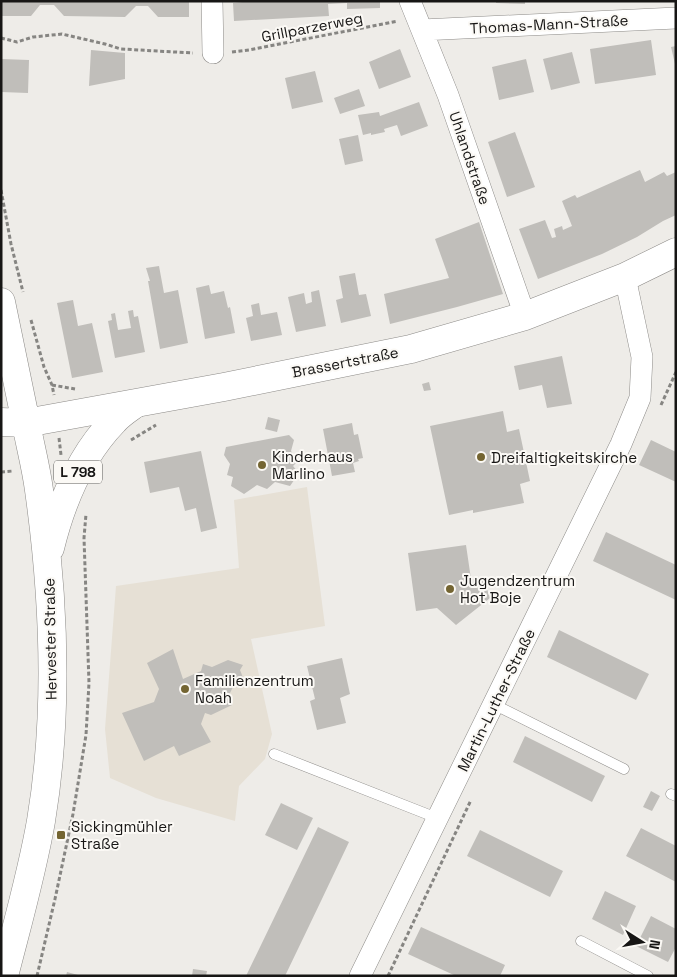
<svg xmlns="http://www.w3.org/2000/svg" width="677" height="977" viewBox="0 0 677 977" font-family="'Space Grotesk',sans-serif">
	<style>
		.built { fill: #e6e0d5 }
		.building { fill: #c0beba }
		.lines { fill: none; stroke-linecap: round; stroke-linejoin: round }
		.lane-casing { stroke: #8d8b88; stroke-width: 11 }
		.street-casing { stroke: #8d8b88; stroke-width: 22 }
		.secondary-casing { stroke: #8d8b88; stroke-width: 29 }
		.primary-casing { stroke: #8d8b88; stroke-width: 29 }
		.path { stroke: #868582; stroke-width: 3; stroke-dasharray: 4 2.5; stroke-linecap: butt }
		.lane { stroke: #fff; stroke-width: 10 }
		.street { stroke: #fff; stroke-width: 21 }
		.secondary { stroke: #fff; stroke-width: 28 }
		.primary { stroke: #fff; stroke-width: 28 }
		.poi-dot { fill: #746532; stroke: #fbf9f5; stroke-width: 2 }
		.labels { text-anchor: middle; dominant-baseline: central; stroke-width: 4; stroke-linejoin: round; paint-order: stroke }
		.shield { fill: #fbf9f5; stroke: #5b5a58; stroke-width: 1 }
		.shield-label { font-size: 14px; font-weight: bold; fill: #171615 }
		.street-label { font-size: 15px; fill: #171615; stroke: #fbf9f5 }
		.poi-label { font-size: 15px; fill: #171615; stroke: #fbf9f5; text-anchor: start }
	</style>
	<rect width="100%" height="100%" fill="#eeece8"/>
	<path class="built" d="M 307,487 L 325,626 L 251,639 L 272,734 L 265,759 L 239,786 L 235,821 L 156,798 L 110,778 L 105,729 L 116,586 L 239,568 L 234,500 Z"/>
	<path class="building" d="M 1,1 L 189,1 L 189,17 L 158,17 L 148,6 L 136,6 L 125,17 L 64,16 L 54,5 L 40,5 L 31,16 L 1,16 Z
		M 252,1 L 380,1 L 380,8 L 347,9 L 347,3 L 328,4 L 329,16 L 234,21 L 233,3 Z
		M 496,1 L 525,1 L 525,4 L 496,3 Z
		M 651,40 L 656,75 L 595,84 L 590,49 Z
		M 676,46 L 676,64 L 675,64 L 671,47 Z
		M 400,49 L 411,77 L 379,89 L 369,62 Z
		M 91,50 L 125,53 L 125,79 L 89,86 Z
		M 572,52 L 580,83 L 551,90 L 543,59 Z
		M 1,59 L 29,60 L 28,93 L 1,92 Z
		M 526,59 L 534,92 L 499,100 L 492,67 Z
		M 315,71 L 323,102 L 292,109 L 285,78 Z
		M 359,89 L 365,106 L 340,114 L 334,98 Z
		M 419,102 L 428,126 L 401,136 L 397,125 L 384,129 L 385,132 L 371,135 L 371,133 L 363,135 L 358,115 L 379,112 L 380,116 Z
		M 515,132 L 535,187 L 507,197 L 488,142 Z
		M 358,135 L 363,161 L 345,165 L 339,139 Z
		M 640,170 L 645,182 L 664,172 L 667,176 L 676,172 L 676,215 L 663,221 L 637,237 L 602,254 L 538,279 L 519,229 L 545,220 L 552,238 L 556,237 L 554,229 L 562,226 L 563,230 L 572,226 L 562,201 L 575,195 L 577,198 Z
		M 479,222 L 503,294 L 457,307 L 390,324 L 384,294 L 449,278 L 435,239 Z
		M 159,266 L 164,293 L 178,290 L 188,343 L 160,349 L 148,281 L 150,281 L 146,268 Z
		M 355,273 L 359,295 L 366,294 L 371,316 L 341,323 L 336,300 L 343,298 L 339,276 Z
		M 209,285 L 211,294 L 224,291 L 228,308 L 230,307 L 235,333 L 205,339 L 196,288 Z
		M 319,290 L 326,326 L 296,332 L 288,297 L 304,293 L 306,304 L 312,302 L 311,292 Z
		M 73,300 L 78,326 L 92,323 L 103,372 L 72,378 L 57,303 Z
		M 259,303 L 261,315 L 277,312 L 282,335 L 251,341 L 246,318 L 253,316 L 251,305 Z
		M 133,310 L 134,317 L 138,316 L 145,352 L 115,358 L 108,321 L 112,320 L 111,314 L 115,313 L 118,330 L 131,328 L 128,311 Z
		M 562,356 L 572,404 L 547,408 L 542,385 L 519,390 L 514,366 Z
		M 429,382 L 431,390 L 424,391 L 422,384 Z
		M 503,411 L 507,432 L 519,429 L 530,481 L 520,484 L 524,503 L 473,513 L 473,510 L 449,515 L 430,426 Z
		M 268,417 L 280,420 L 277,432 L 265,429 Z
		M 352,423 L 354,435 L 358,434 L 363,458 L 358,459 L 359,461 L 353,463 L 355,472 L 332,476 L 323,429 Z
		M 289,435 L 294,440 L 291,451 L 298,461 L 293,466 L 299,473 L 290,486 L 275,482 L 267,489 L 257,485 L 244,494 L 231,486 L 233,477 L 227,475 L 230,464 L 224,455 L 226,447 Z
		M 651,440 L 676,452 L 676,482 L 639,465 Z
		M 201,451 L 217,528 L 201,532 L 196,508 L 185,511 L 179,487 L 150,493 L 144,462 Z
		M 606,532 L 676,565 L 676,600 L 593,561 Z
		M 466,545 L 471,579 L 483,577 L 490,598 L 456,625 L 437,608 L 416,611 L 408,553 Z
		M 559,630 L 649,674 L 636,700 L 547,657 Z
		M 173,649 L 183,679 L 201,671 L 203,664 L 212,667 L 228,660 L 243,665 L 240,670 L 244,680 L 236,681 L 228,697 L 232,705 L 211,715 L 205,713 L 201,724 L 211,742 L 179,756 L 174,746 L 144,761 L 122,713 L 154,702 L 159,689 L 147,663 Z
		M 342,658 L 350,694 L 340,698 L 346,723 L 317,730 L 310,701 L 315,699 L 307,666 Z
		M 525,736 L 605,776 L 592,802 L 513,762 Z
		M 651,791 L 660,796 L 652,811 L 643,807 Z
		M 281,803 L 313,818 L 297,850 L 265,835 Z
		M 318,827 L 349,842 L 321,901 L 285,976 L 246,976 Z
		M 641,828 L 676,846 L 676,882 L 626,856 Z
		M 480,830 L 563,871 L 550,897 L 467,856 Z
		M 605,891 L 636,906 L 623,935 L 592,919 Z
		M 651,916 L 676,929 L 676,947 L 668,962 L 636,946 Z
		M 421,927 L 505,965 L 500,976 L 456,976 L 408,954 Z
		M 193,969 L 207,971 L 206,976 L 192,976 Z
		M 67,972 L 78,975 L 78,976 L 66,976 Z"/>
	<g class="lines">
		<defs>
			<path id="lane" d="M 493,704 L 624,769
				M 274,754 L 437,818
				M 671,794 L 676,796
				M 581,941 L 648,976"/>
			<path id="street" d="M 212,1 L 213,53
				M 410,1 L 448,95 L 525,316
				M 422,30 L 676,18
				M 360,976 L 621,444 L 640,398 L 642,357 L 625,277"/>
			<path id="secondary" d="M 1,302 L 26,423
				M 1,422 L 26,423 L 224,387 L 411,349 L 525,316 L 625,277 L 676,252"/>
			<path id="primary" d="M 50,548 C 61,503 81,455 114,421 C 120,414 128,409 135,404
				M 4,976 C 17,925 32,873 41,821 C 59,713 54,598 39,490 C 36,467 30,445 26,423"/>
		</defs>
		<use href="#lane" class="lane-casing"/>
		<use href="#street" class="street-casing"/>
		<use href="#secondary" class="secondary-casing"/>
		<use href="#primary" class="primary-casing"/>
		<path class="path" d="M 1,38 L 17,42 L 33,37 L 62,34 L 105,44 L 121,49 L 193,53
			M 232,52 L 249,50 L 398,21
			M 1,190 L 11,244 L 23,292
			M 31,320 L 44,367 L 52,385 L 54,395
			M 52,385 L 75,389
			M 661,405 L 676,372
			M 59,438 L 61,455
			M 131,440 L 156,425
			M 1,472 L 13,471
			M 37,976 L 55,899 L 73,814 L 86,735 L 89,683 L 84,538 L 86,514
			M 388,976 L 471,800"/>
		<use href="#lane" class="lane"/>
		<use href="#street" class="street"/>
		<use href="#secondary" class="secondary"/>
		<use href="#primary" class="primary"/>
	</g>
	<g class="poi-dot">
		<circle cx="481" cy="457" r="5"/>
		<circle cx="262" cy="465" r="5"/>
		<circle cx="450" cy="589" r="5"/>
		<circle cx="185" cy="689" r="5"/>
		<rect x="56" y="830" width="10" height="10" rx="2.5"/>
	</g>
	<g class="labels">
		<rect class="shield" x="54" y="460.5" width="48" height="23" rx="4"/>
		<g class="shield-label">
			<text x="78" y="472">L 798</text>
		</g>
		<g class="street-label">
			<text transform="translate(549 24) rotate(-3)">Thomas-Mann-Straße</text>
			<text transform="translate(312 27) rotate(-11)">Grillparzerweg</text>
			<text transform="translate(470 158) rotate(71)">Uhlandstraße</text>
			<text transform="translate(345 362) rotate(-11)">Brassertstraße</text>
			<text transform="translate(50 639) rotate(-91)">Hervester Straße</text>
			<text transform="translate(496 700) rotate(-64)">Martin-Luther-Straße</text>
		</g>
		<g class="poi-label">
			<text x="272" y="456">Kinderhaus<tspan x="272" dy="17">Marlino</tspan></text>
			<text x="491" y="457">Dreifaltigkeitskirche</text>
			<text x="460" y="580">Jugendzentrum<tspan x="460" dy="17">Hot Boje</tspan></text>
			<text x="195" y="680">Familienzentrum<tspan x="195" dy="17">Noah</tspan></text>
			<text x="71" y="826">Sickingmühler<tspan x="71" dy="17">Straße</tspan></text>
		</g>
	</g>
	<rect width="677" height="977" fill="none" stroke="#171615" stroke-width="5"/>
	<g transform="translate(642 942) rotate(101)" stroke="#fbf9f5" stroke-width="4" paint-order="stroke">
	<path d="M0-4L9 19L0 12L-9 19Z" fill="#171615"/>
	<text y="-8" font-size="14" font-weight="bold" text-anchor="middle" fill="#171615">N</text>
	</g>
</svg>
